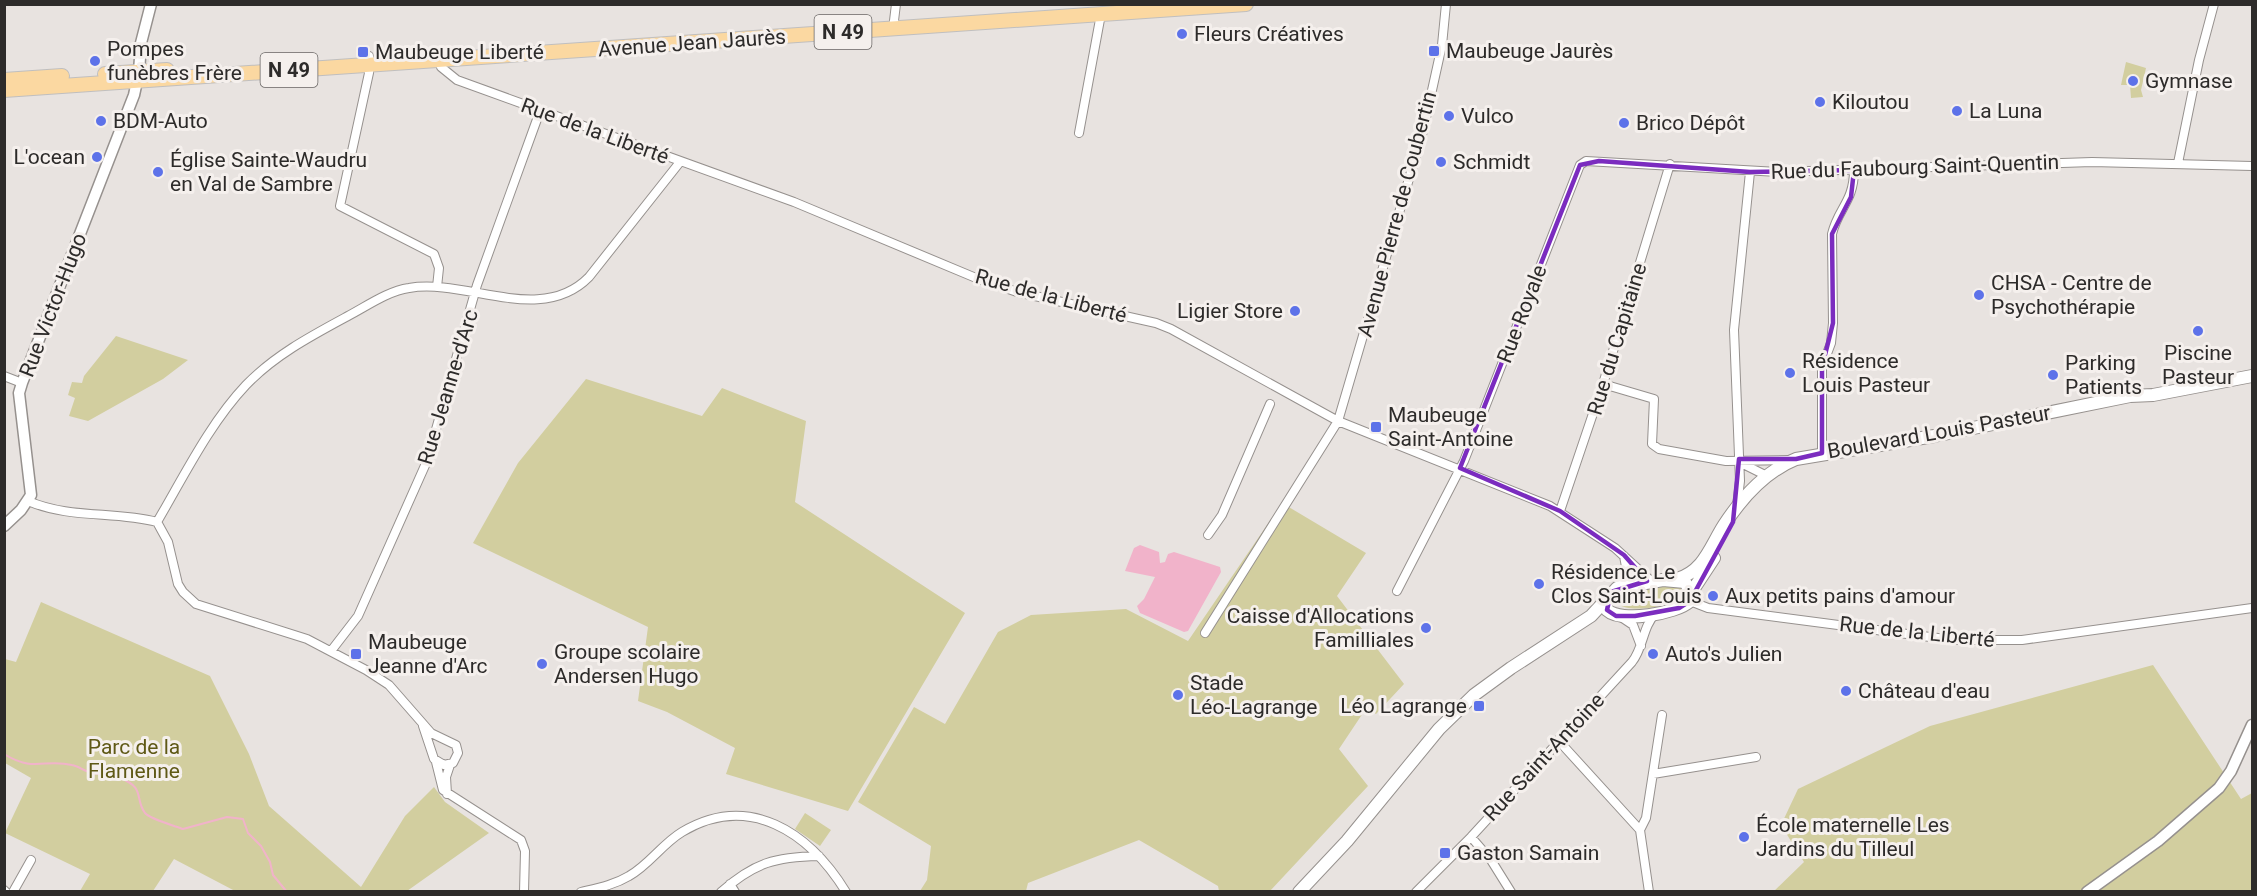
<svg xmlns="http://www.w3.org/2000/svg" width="2257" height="896" viewBox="0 0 2257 896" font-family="Roboto,sans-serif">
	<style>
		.green { fill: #d2ce9f }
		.water { fill: #f1b3ca }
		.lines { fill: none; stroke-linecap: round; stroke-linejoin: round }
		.stream { stroke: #f1b3ca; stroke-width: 2 }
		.minor-casing { stroke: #96918e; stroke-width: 10 }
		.tertiary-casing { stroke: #96918e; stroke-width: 13 }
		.secondary-casing { stroke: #96918e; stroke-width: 14 }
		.primary-casing { stroke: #c0bfbf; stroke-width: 16 }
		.minor { stroke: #fff; stroke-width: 8 }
		.tertiary { stroke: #fff; stroke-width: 10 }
		.secondary { stroke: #fff; stroke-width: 12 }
		.primary { stroke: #fbd8a1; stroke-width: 14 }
		.marked { fill: none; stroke: #7b2cbf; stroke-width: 4.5; stroke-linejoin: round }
		.poi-dot { fill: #5d72e9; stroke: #f5f0ed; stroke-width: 2 }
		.labels { text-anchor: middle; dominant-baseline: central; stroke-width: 6; stroke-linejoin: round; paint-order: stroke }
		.shield { fill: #f5f0ed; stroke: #696664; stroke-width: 1.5 }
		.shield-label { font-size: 20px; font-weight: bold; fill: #2d2b2a }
		.poi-label { font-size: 21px; fill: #2d2b2a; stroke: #f5f0ed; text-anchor: start }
		.street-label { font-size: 21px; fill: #2d2b2a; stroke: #f5f0ed }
		.park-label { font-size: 21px; fill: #5f5916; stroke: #f5f0ed }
	</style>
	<rect width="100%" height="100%" fill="#e8e3e0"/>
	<path class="green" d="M 2126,62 L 2146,68 L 2141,90 L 2143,97 L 2131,98 L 2130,85 L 2121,85 Z
		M 116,336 L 188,360 L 163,379 L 88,421 L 69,416 L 75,398 L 68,395 L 72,382 L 82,383 L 84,376 Z
		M 586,379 L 702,416 L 722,388 L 806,421 L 795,502 L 965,613 L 848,811 L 726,774 L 735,748 L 667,712 L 638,701 L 648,627 L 473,543 L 518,463 Z
		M 1282,503 L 1366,553 L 1337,596 L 1404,684 L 1376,714 L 1367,707 L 1339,749 L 1368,786 L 1270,891 L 1219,891 L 1218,886 L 1139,840 L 1028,883 L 1026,891 L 920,891 L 927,880 L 931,846 L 858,802 L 914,707 L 945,724 L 998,632 L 1031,615 L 1126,609 L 1188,641 Z
		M 1664,585 L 1681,586 L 1686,594 C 1677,606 1630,614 1618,604 L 1618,599 L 1645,588 Z
		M 41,602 L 210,676 L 249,754 L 269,806 L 361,887 L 405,816 L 434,787 L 445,802 L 489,833 L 407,891 L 235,891 L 174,859 L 153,891 L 80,891 L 90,874 L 5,833 L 31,778 L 5,763 L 5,659 L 16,662 Z
		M 2153,665 L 2241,799 L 2252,793 L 2252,891 L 1773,892 L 1804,862 L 1781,825 L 1798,789 L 1930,726 Z
		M 805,813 L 831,830 L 820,846 L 795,829 Z"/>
	<path class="water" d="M 1140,545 L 1159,552 L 1160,563 L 1165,562 L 1168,554 L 1174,552 L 1220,567 L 1221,572 L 1188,631 L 1184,632 L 1140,613 L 1137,606 L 1144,599 L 1155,577 L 1125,571 L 1134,548 Z"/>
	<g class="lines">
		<path class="stream" d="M 4,754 C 35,773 44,758 72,765 C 79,766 85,772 93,773 C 102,775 112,774 120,778 C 146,788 134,798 145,813 C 150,819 175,826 183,829 L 227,817 L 243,819 L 248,833 L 261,846 L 270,862 L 273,875 L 287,892"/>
		<defs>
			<path id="minor" d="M 893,29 L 896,4
				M 439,52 L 441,67 L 457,80 L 794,202 L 976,278 L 1017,292 L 1156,323 L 1171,329 L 1338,421 L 1550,506 L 1615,548 L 1651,581
				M 369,56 L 369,73 L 340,206 L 434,254 L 439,268 L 437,287
				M 1079,133 L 1101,14
				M 2178,163 L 2199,60 L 2214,4
				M 4,376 L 22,383
				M 1603,384 L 1654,399 L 1652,444 L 1659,449 L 1726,461 L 1791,460
				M 1822,453 L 1822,367 L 1831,343 L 1833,323 L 1832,234 C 1838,208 1854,202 1854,170
				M 1739,462 L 1767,476
				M 28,501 C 70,519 114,511 157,522 L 168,542 L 178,584 L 183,592 L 196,604 L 307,639 L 366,670 L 389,685 L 431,733 L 456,745 L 458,753 L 453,763 L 444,765 L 434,759 L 423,726
				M 1737,506 L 1740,481 L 1734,330 L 1750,172
				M 1560,511 L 1603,384 L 1670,164
				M 157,522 C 184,476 210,423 246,385 C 275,355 311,336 348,316 C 367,306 388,291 409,288 C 467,278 541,326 589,277 L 680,162
				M 1208,535 L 1222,515 L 1270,404
				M 1617,588 L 1627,572 L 1624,556
				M 1397,591 L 1464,461 L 1580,165 L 1586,161 L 1778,172 L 2092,162 L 2252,166
				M 1690,601 L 1708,608 L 1953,640 L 2022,640 L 2252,608
				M 1621,617 L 1633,625 L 1641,646
				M 1205,633 L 1338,421 L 1423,131 L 1442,45 L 1446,4
				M 331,651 L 358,616 L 427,461 L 477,285 L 540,111
				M 1558,740 L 1640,830 L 1649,892
				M 436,762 L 443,790 L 521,840 L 525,851 L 524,892
				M 1653,774 L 1756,757
				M 447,794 L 446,777 L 450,765
				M 1640,830 L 1646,818 L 1662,715
				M 1471,837 L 1491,860 L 1511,892
				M 730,884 L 735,892
				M 4,890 L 6,892
				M 13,892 L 31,860
				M 581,892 C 598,888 614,885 629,876 C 649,865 662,844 682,832 C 749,792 809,832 846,892
				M 721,892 C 755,862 776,857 819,856
				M 1416,892 L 1471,837 L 1632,662 C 1644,647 1642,627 1656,613"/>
			<path id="tertiary" d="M 4,526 L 21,510 L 31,495 L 19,393 L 22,383 L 134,95 L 139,72 L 141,43 L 151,4
				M 2087,892 L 2158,841 L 2219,788 L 2231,771 L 2252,725"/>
			<path id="secondary" d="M 1677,579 C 1704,571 1710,547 1724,525 C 1741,499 1766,471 1796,459 L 1934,436 L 2130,396 L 2153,395 L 2252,376
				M 1605,600 L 1607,610 C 1621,623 1676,614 1690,601 L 1691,593 L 1714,558
				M 1299,892 L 1347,841 L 1439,729 L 1474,695 L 1511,668 L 1591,616 L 1617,588 L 1663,580 L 1685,582 L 1691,593"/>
			<path id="primary" d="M 105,74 L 167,70
				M 4,80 L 62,76
				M 4,90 L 1246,4"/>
		</defs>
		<use href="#minor" class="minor-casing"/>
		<use href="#tertiary" class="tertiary-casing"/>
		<use href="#secondary" class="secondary-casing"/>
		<use href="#primary" class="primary-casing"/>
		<use href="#minor" class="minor"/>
		<use href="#tertiary" class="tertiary"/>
		<use href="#secondary" class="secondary"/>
		<use href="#primary" class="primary"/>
	</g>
	<path class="marked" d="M 1599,161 L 1750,172 L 1854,170 L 1851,197 L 1832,234 L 1833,323 L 1822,367 L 1822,453 L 1796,459 L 1739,459 L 1733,522 L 1690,601 L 1679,608 L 1635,616 L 1616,616 L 1607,610 L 1611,592 L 1647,581 L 1624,555 L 1560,511 L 1460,468 L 1580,165 Z"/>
	<g class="poi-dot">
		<circle cx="1182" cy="34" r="6"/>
		<rect x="1428" y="45" width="12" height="12" rx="3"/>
		<rect x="357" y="46" width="12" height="12" rx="3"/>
		<circle cx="95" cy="61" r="6"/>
		<circle cx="2133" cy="81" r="6"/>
		<circle cx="1820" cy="102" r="6"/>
		<circle cx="1957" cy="111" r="6"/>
		<circle cx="1449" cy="116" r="6"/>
		<circle cx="101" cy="121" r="6"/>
		<circle cx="1624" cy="123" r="6"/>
		<circle cx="97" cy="157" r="6"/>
		<circle cx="1441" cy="162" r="6"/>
		<circle cx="158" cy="172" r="6"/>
		<circle cx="1979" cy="295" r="6"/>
		<circle cx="1295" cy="311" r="6"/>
		<circle cx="2198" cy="331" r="6"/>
		<circle cx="1790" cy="373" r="6"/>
		<circle cx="2053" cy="375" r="6"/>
		<rect x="1370" y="421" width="12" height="12" rx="3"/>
		<circle cx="1539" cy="584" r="6"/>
		<circle cx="1713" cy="596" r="6"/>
		<circle cx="1426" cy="628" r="6"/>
		<rect x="350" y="648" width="12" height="12" rx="3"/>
		<circle cx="1653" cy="654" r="6"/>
		<circle cx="542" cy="664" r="6"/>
		<circle cx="1846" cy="691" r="6"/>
		<circle cx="1178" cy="695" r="6"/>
		<rect x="1473" y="700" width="12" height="12" rx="3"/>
		<circle cx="1744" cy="837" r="6"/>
		<rect x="1439" y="847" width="12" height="12" rx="3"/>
	</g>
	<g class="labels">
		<g class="shield">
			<rect x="814.5" y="15" width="57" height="34" rx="4.5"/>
			<rect x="260.5" y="53" width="57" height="34" rx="4.5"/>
		</g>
		<g class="shield-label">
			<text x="843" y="32">N 49</text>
			<text x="289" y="70">N 49</text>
		</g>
		<g class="poi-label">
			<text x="1194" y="34">Fleurs Créatives</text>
			<text x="107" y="49">Pompes<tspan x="107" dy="24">funèbres Frère</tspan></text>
			<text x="1446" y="51">Maubeuge Jaurès</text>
			<text x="375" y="52">Maubeuge Liberté</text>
			<text x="2145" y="81">Gymnase</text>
			<text x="1832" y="102">Kiloutou</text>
			<text x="1969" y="111">La Luna</text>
			<text x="1461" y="116">Vulco</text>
			<text x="113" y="121">BDM-Auto</text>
			<text x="1636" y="123">Brico Dépôt</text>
			<text x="85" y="157" text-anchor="end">L'ocean</text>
			<text x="170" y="160">Église Sainte-Waudru<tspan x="170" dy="24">en Val de Sambre</tspan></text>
			<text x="1453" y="162">Schmidt</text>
			<text x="1991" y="283">CHSA - Centre de<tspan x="1991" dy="24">Psychothérapie</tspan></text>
			<text x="1283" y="311" text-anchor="end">Ligier Store</text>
			<text x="2198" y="353" text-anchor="middle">Piscine<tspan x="2198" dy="24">Pasteur</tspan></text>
			<text x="1802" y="361">Résidence<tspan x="1802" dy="24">Louis Pasteur</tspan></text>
			<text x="2065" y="363">Parking<tspan x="2065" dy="24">Patients</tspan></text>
			<text x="1388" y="415">Maubeuge<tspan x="1388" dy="24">Saint-Antoine</tspan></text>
			<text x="1551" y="572">Résidence Le<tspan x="1551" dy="24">Clos Saint-Louis</tspan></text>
			<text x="1725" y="596">Aux petits pains d'amour</text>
			<text x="1414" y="616" text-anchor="end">Caisse d'Allocations<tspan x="1414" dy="24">Familliales</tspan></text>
			<text x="368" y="642">Maubeuge<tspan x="368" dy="24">Jeanne d'Arc</tspan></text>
			<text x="554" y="652">Groupe scolaire<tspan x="554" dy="24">Andersen Hugo</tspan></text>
			<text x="1665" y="654">Auto's Julien</text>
			<text x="1190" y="683">Stade<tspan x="1190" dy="24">Léo-Lagrange</tspan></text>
			<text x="1858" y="691">Château d'eau</text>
			<text x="1467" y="706" text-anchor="end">Léo Lagrange</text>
			<text x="1756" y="825">École maternelle Les<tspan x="1756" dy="24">Jardins du Tilleul</tspan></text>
			<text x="1457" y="853">Gaston Samain</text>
		</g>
		<g class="street-label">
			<text transform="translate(692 43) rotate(-4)">Avenue Jean Jaurès</text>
			<text transform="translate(595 131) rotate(20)">Rue de la Liberté</text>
			<text transform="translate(1915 167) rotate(-2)">Rue du Faubourg Saint-Quentin</text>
			<text transform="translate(1397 214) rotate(-75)">Avenue Pierre de Coubertin</text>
			<text transform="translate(1051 296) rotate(15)">Rue de la Liberté</text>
			<text transform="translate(53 305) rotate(-69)">Rue Victor-Hugo</text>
			<text transform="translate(1522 314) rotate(-69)">Rue Royale</text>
			<text transform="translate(1617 339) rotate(-73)">Rue du Capitaine</text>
			<text transform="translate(448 387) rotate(-73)">Rue Jeanne-d'Arc</text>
			<text transform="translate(1939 432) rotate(-10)">Boulevard Louis Pasteur</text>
			<text transform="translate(1917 632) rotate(6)">Rue de la Liberté</text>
			<text transform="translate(1544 757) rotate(-47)">Rue Saint-Antoine</text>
		</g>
		<g class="park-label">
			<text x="134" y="747">Parc de la<tspan x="134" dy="24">Flamenne</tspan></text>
		</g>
	</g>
	<rect width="2257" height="896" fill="none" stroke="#2d2b2a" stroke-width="12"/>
</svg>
